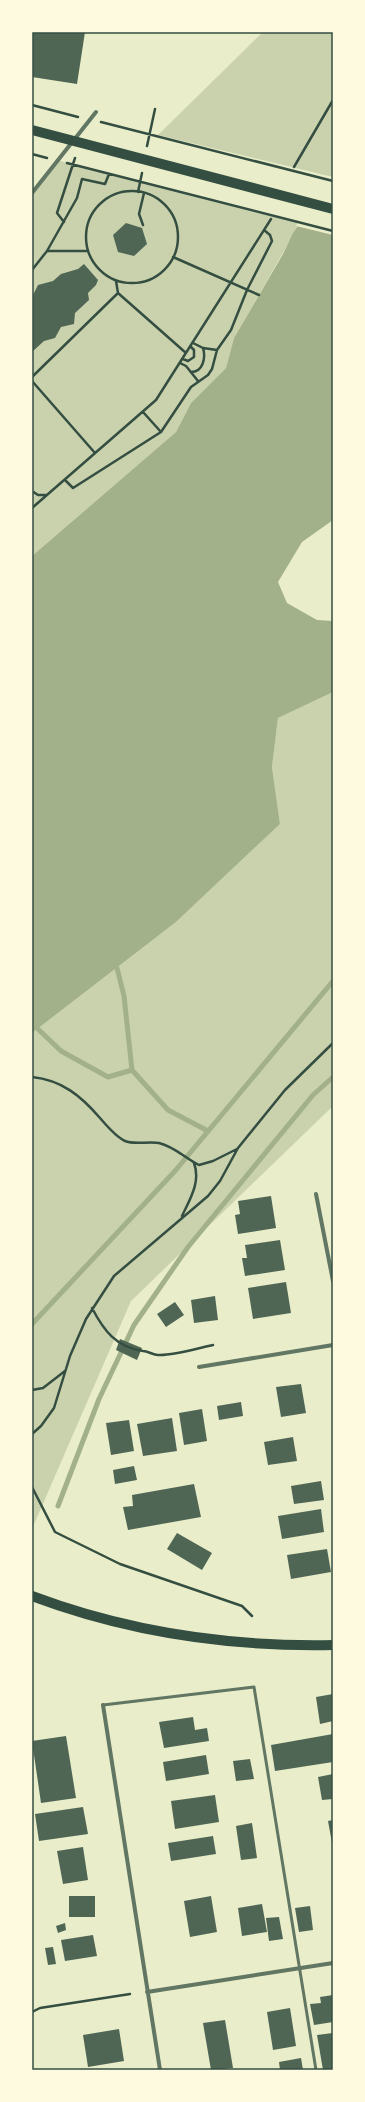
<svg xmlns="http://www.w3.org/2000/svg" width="365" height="2102" viewBox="0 0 365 2102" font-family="'Archivo Narrow',sans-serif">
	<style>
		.green { fill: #cad2ad }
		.water { fill: #a3b18a }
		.pier { fill: #e9edc9 }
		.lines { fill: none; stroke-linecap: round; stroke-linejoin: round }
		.stream { stroke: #a3b18a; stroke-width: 5 }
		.building { fill: #4f6655 }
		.path { stroke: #344e41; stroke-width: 2.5 }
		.service { stroke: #617663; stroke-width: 3 }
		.minor { stroke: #617663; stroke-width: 4 }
		.primary { stroke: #344e41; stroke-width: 10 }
		.neatline { fill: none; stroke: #344e41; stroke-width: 1.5 }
	</style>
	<rect width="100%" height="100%" fill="#e9edc9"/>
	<path class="green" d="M 263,32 L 333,32 L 333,177 L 158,135 Z
		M 56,160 L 300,223 L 234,338 L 226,368 L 191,403 L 176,432 L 32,556 L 32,193 Z
		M 333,692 L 333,1106 L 131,1301 L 32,1529 L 32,1033 L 176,922 L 280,824 L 272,767 L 278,718 Z"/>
	<path class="water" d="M 333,177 L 333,520 L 302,542 L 278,582 L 287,603 L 317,620 L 333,621 L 333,692 L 278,718 L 272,767 L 280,824 L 176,922 L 32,1033 L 32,556 L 176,432 L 191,403 L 226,368 L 234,338 L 283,254 L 293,233 Z"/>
	<path class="pier" d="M 331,176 L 333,177 L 333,235 L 296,226 Z"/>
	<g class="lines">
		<path class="stream" d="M 117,968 L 124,996 L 132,1070 L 168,1110 L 208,1131
			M 38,1029 L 61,1051 L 108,1077 L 132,1070
			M 32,1324 L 175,1171 L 333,981
			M 58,1506 L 99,1399 L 134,1325 L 188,1247 L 313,1095 L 333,1077"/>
	</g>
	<path class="building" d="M 32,32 L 85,32 L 77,84 L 32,77 Z
		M 126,223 L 142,228 L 147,244 L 134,256 L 118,252 L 113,235 Z
		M 84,264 L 98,280 L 96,285 L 88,293 L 89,300 L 75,313 L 74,324 L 61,327 L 55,338 L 44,341 L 32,352 L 32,297 L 38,285 L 53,281 L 61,274 L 78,269 Z
		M 271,1196 L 276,1228 L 238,1234 L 235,1215 L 240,1214 L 238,1201 Z
		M 280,1240 L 285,1270 L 245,1276 L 242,1258 L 247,1258 L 245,1245 Z
		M 286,1282 L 291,1313 L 253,1319 L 248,1288 Z
		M 215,1296 L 218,1320 L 194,1323 L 191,1300 Z
		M 175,1302 L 184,1315 L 166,1327 L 157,1314 Z
		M 120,1339 L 142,1348 L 137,1360 L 116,1350 Z
		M 301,1384 L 306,1413 L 281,1417 L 276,1387 Z
		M 241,1402 L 243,1416 L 219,1420 L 217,1406 Z
		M 202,1409 L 207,1441 L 184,1445 L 179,1413 Z
		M 172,1418 L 177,1451 L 143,1456 L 137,1424 Z
		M 129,1420 L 134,1451 L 111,1455 L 106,1423 Z
		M 293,1437 L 297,1461 L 268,1465 L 264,1442 Z
		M 134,1466 L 137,1480 L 115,1484 L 113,1470 Z
		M 321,1481 L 324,1500 L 294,1504 L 291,1486 Z
		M 194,1484 L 201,1517 L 128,1530 L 123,1507 L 133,1506 L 132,1495 Z
		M 321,1509 L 324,1532 L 282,1539 L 278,1516 Z
		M 177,1533 L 212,1553 L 202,1570 L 167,1549 Z
		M 327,1549 L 331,1572 L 291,1579 L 287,1555 Z
		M 333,1694 L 333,1721 L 320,1724 L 316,1697 Z
		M 193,1717 L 195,1730 L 207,1728 L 209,1741 L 164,1748 L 159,1722 Z
		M 333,1734 L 333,1762 L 275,1771 L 271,1745 Z
		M 66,1736 L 76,1798 L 41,1803 L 32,1741 Z
		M 206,1755 L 209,1774 L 166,1781 L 163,1762 Z
		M 250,1759 L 254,1779 L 236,1781 L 233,1761 Z
		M 333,1774 L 333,1799 L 322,1800 L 318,1777 Z
		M 215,1795 L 219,1822 L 175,1829 L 171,1801 Z
		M 83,1807 L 88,1834 L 39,1841 L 35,1814 Z
		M 333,1820 L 333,1843 L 332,1843 L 328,1821 Z
		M 252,1823 L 257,1858 L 241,1860 L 236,1826 Z
		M 213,1836 L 216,1854 L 171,1861 L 168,1843 Z
		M 83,1847 L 88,1880 L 63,1884 L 57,1851 Z
		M 69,1896 L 95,1896 L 95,1917 L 69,1917 Z
		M 211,1896 L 217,1932 L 190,1937 L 184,1901 Z
		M 262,1904 L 267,1932 L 242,1936 L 238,1908 Z
		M 310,1906 L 313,1930 L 299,1932 L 295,1908 Z
		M 279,1917 L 283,1939 L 269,1941 L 266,1918 Z
		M 65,1923 L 66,1930 L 58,1933 L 56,1926 Z
		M 93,1935 L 97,1956 L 65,1961 L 61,1940 Z
		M 53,1947 L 56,1964 L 48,1965 L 45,1948 Z
		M 333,1995 L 333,2022 L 314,2025 L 310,2004 L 321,2003 L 320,1997 Z
		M 290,2008 L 296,2046 L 273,2050 L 267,2012 Z
		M 225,2020 L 233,2068 L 211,2070 L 203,2023 Z
		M 119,2029 L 124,2061 L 88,2067 L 83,2035 Z
		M 333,2033 L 333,2070 L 323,2070 L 317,2035 Z
		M 301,2058 L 303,2070 L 280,2070 L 279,2062 Z"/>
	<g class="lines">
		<path class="path" d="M 32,105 L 78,117
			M 101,122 L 333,181
			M 147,146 L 155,109
			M 32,154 L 47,158
			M 67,163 L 333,231
			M 294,167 L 333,100
			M86 237a46 46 0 1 1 92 0a46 46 0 1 1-92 0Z
			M 138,192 L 142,173
			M 64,222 L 57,213 L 75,158
			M 143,225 L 139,214 L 144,193
			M 47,251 L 77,198 L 82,179 L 105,184 L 109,174
			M 173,257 L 259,295
			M 32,270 L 47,251 L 88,251
			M 116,281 L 118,293 L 186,353
			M 193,343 L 203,348 L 217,350
			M 183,359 L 188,361 L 194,357 L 194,350 L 191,347
			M 180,363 L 186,366 L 198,381
			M 191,372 C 203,372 206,358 203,348
			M 32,377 L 118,293
			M 32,381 L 95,453
			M 143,412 L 161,432
			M 65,480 L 73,488 L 161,432 L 191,387 L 208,375 L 212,369 L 217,350 L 231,330 L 247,290 L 272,241 L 270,235 L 264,230
			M 32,491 L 38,495 L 47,495
			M 32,508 L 156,400 L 271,219
			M 32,1077 C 62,1080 81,1096 100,1118 C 107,1126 116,1137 125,1141 C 134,1145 149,1141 159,1143 C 175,1147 185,1158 199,1165 L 213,1161 L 237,1149
			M 182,1216 C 190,1199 201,1182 194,1163
			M 92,1308 C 104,1331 116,1347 143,1351 C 148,1351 153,1355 158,1355 C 172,1356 199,1348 213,1345
			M 32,1390 L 43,1388 L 65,1371
			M 32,1434 L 41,1426 L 54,1408 L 70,1356 L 86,1319 L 114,1276 L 208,1196 L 220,1181 L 238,1148 L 285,1090 L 333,1043
			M 32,1487 L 55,1532 L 120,1564 L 242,1606 L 252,1616
			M 32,2012 L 40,2008 L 130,1994"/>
		<path class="service" d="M 103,1705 L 254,1687 L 316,2070"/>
		<path class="minor" d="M 32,193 L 96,112
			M 316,1194 L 333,1281
			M 199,1367 L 333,1345
			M 103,1705 L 160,2070
			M 147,1992 L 333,1963"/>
		<path class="primary" d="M 32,130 L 333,209
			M 32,1596 C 128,1632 230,1647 333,1645"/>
	</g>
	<rect width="365" height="2102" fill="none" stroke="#fefae0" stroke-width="66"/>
	<rect x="33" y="33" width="299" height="2036" class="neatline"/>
</svg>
